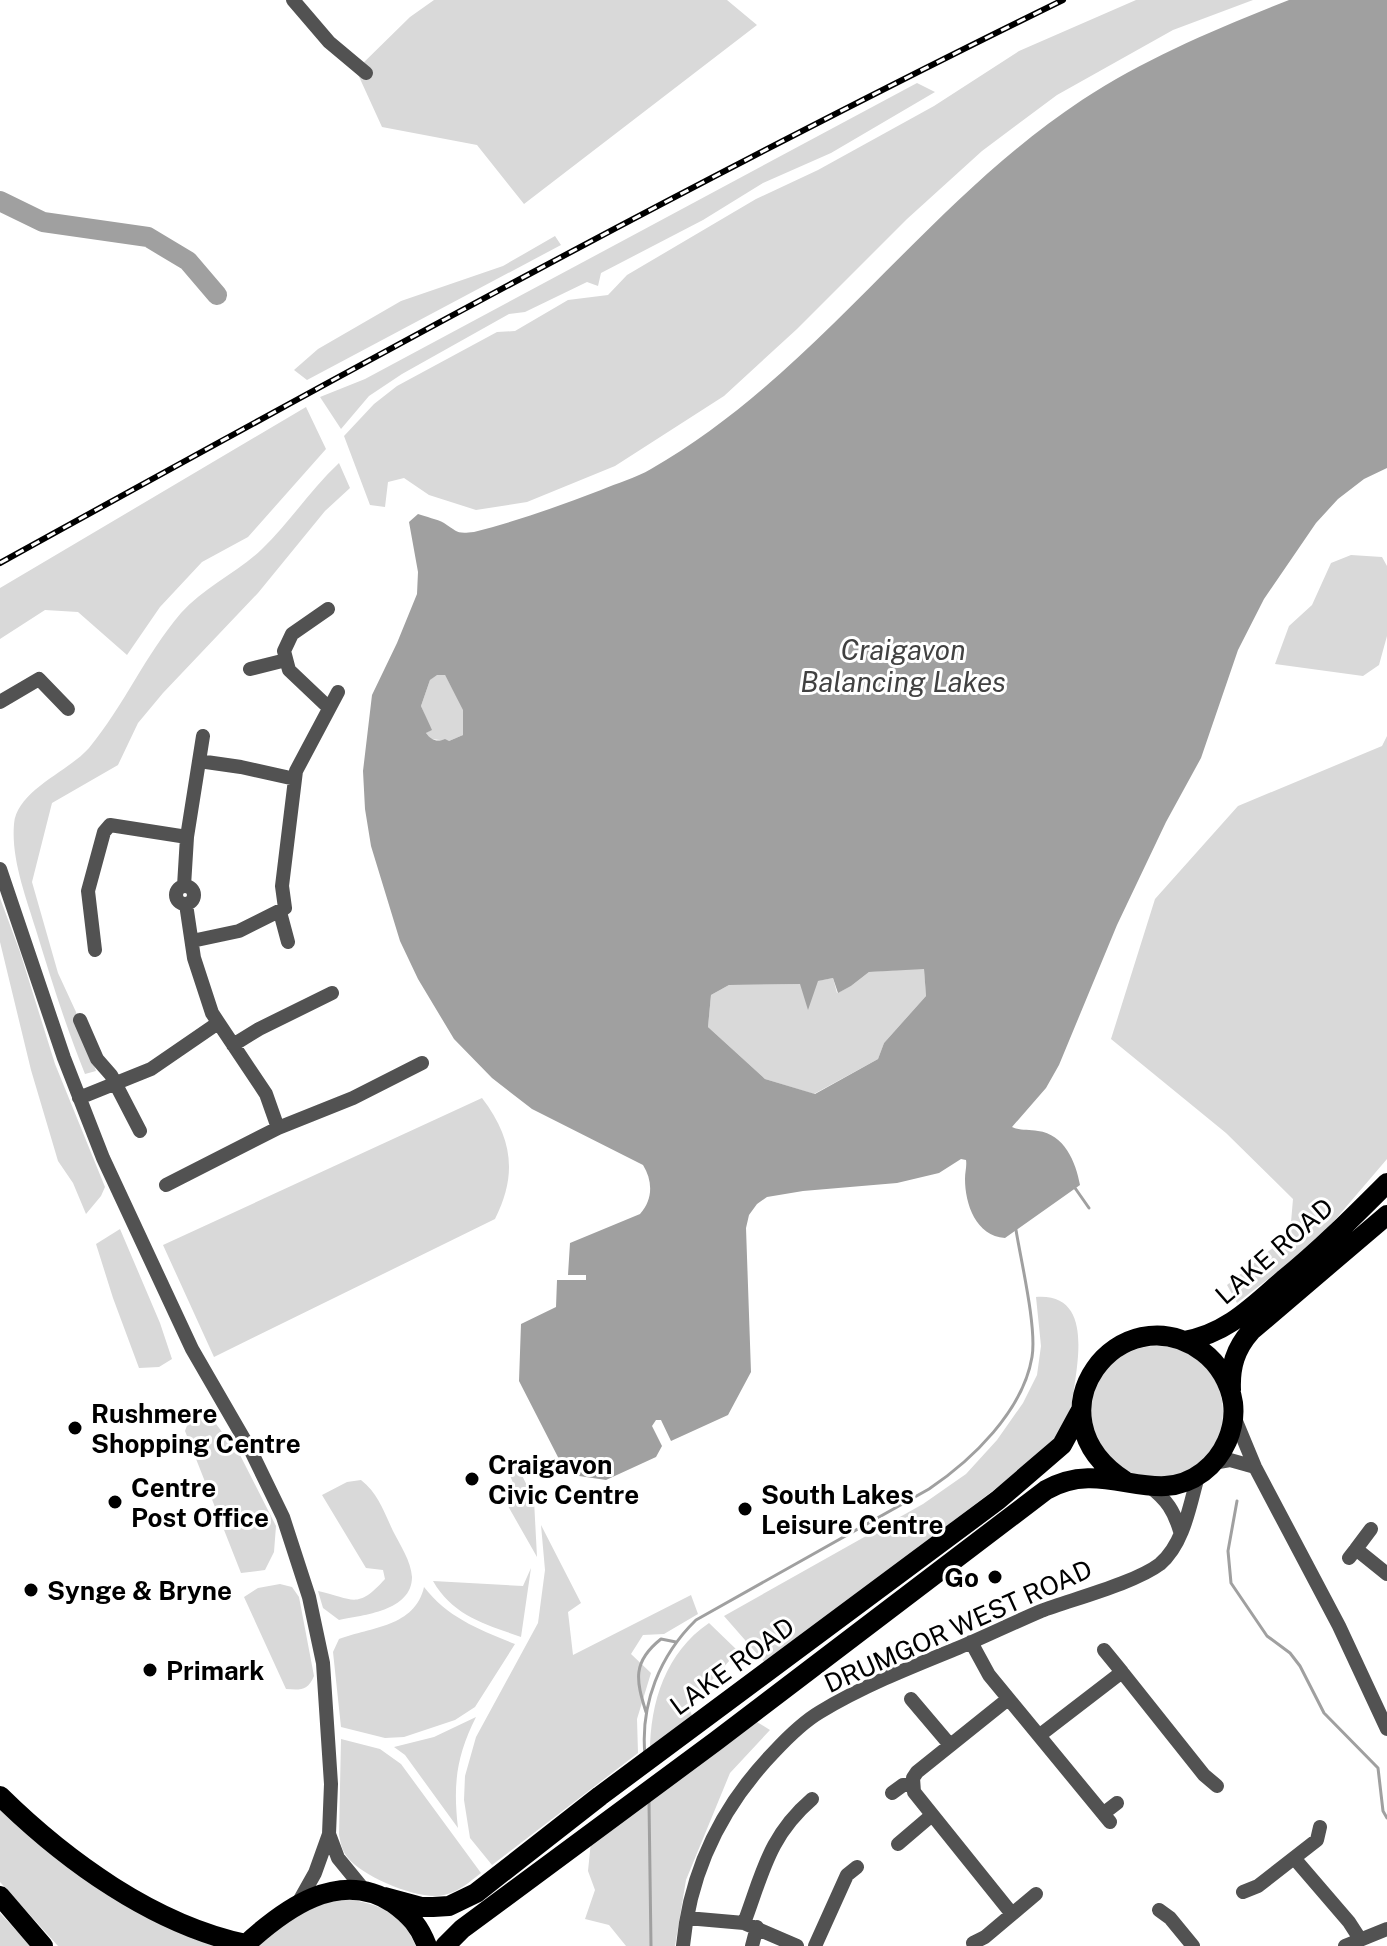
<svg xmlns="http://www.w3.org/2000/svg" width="1387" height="1946" viewBox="0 0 1387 1946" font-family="'Public Sans',sans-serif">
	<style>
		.green { fill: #d9d9d9 }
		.water { fill: #a0a0a0; fill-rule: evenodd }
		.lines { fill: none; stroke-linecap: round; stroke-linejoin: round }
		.stream { stroke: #a0a0a0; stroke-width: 3 }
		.river { stroke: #a0a0a0; stroke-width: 20 }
		.minor { stroke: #525252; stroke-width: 14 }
		.highway { stroke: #000; stroke-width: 20 }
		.rail-casing { stroke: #000; stroke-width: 6 }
		.rail { stroke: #fff; stroke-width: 3; stroke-dasharray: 9; stroke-linecap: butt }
		.poi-dot { fill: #000; stroke: #fff; stroke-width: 3 }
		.labels { text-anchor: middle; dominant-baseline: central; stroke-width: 6; stroke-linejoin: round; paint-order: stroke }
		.street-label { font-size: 26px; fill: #000; stroke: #fff }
		.poi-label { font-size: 26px; font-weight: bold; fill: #000; stroke: #fff; text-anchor: start }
		.water-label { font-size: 28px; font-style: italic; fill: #414141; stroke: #fff }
	</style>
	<rect width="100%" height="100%" fill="#fff"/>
	<path class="green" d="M 434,0 L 727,0 L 757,25 L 524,204 L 477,145 L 382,127 L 356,70 L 410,17 Z
		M 1136,0 L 1253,0 L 1173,30 L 1057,95 L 982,151 L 907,219 L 797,329 L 724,396 L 615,466 L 527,502 L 476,510 L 429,495 L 404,478 L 388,482 L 385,507 L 370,505 L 344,436 L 374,404 L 397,386 L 497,332 L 515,331 L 568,300 L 608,295 L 627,275 L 756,199 L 818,170 L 934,106 L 1019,51 Z
		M 917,83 L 935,92 L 831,153 L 763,183 L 703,220 L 601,273 L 598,286 L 587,282 L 525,312 L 509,314 L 402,374 L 369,396 L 341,429 L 320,397 L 365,379 Z
		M 555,236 L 561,245 L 307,380 L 294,370 L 318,349 L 401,301 L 503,266 Z
		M 306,407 L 326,449 L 248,537 L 202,562 L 160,607 L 127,655 L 78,612 L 45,610 L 0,639 L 0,588 Z
		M 339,463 L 350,488 L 325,511 L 258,593 L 163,693 L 138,723 L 118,765 L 52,803 L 32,882 L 58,973 L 76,1012 L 96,1071 L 85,1074 C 66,1027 51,979 36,930 C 26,897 11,859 14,824 C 17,790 68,772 89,748 C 124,706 145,655 181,613 C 204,587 237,573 262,549 C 290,522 311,489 339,463 Z
		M 1351,555 L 1382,557 L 1387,566 L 1387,636 L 1379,665 L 1363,676 L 1275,664 L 1289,626 L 1312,605 L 1331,563 Z
		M 437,674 L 445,675 L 464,710 L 463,735 L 449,741 L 431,739 L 426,733 L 431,730 L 421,706 L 430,680 Z
		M 1387,736 L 1387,1159 L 1316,1242 L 1237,1303 L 1227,1285 L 1290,1234 L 1293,1199 L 1226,1133 L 1111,1039 L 1155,899 L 1238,806 L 1382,746 Z
		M 0,898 L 20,952 L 55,1064 L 105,1187 L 101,1196 L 86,1214 L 73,1183 L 58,1161 L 31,1070 L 0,942 Z
		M 924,968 L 926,996 L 884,1043 L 878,1059 L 814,1094 L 765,1079 L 708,1027 L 711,995 L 729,985 L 800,984 L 833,978 L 837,993 L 851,986 L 869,972 Z
		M 482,1098 C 512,1137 518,1174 495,1219 L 214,1357 L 163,1245 Z
		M 120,1229 L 160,1323 L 172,1359 L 159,1367 L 139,1368 L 113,1298 L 96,1244 Z
		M 1036,1297 C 1090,1293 1079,1354 1074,1389 C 1071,1405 1069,1422 1059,1436 C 1055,1443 1047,1448 1041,1454 L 766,1664 L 724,1616 L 923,1504 L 966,1474 L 997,1440 L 1023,1403 L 1037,1375 L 1041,1346 Z
		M1091 1412a66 66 0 1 1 132 0a66 66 0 1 1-132 0Z
		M 191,1415 L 216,1424 L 240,1455 L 276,1526 L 274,1552 L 265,1570 L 241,1573 L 185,1431 Z
		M 514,1459 L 534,1500 L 537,1557 L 500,1492 L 514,1485 L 505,1464 Z
		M 361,1480 C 378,1493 384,1512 393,1531 C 400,1545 411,1561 412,1577 C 412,1611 363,1615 339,1620 L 323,1608 L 318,1591 C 354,1599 357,1610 385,1579 L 383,1570 L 366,1568 L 322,1495 L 347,1482 Z
		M 541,1525 L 581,1603 L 568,1612 L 573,1655 L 691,1595 L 698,1614 L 664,1634 L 643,1635 L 631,1654 L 651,1673 L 637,1719 L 638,1753 L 492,1865 L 470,1838 L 464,1800 L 465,1776 L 476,1737 L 538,1623 L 545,1570 Z
		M 531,1568 L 521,1637 C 485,1624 453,1616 433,1581 L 523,1586 Z
		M 280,1584 L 292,1587 L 299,1597 L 314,1676 C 308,1691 300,1690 286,1689 L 244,1597 L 258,1588 Z
		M 424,1587 C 448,1618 480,1630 515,1644 L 475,1707 L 455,1720 L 404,1737 L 385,1738 L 341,1727 L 333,1652 L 339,1639 C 371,1627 415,1627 424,1587 Z
		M 709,1623 L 738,1651 L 689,1706 L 692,1716 L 650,1753 C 650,1702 666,1652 709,1623 Z
		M 476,1717 C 456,1757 453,1785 458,1828 L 405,1755 L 394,1747 L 434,1737 Z
		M 752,1719 L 770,1730 L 730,1773 L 686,1880 L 675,1946 L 626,1946 L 609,1925 L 585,1919 L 595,1890 L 588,1871 L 591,1841 Z
		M 341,1739 L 380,1749 L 401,1764 L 481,1873 C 469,1882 459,1892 444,1895 C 420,1901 363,1877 348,1858 C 342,1851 341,1844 339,1835 Z
		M 0,1806 L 53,1856 L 232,1946 L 58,1946 L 0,1882 Z
		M 339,1898 C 376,1903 400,1909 416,1946 L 254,1946 L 294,1915 Z
		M 0,1913 L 31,1946 L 0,1946 Z"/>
	<path class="water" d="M 1289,0 L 1387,0 L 1387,468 L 1364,479 L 1338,499 L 1316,523 L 1264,599 L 1238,650 L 1201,758 L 1166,822 L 1117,925 L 1059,1065 L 1046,1088 L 1012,1127 C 1020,1131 1028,1129 1038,1131 C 1064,1134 1076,1162 1080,1185 L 1005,1238 C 976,1236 965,1204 965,1179 C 965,1172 967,1166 966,1160 L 961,1159 L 939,1173 L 897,1183 L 803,1191 L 767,1197 L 757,1204 L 749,1215 L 746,1228 L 751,1372 L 728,1415 L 671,1441 L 661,1420 L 656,1420 L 652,1426 L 662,1446 L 656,1457 L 606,1480 L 579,1476 L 561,1463 L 519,1381 L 521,1324 L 556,1307 L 557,1280 L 586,1280 L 586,1275 L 568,1275 L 570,1243 L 640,1214 C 653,1200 653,1181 643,1165 L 532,1109 L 492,1078 L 454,1039 L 418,979 L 400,941 L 371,846 L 365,809 L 363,771 L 372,695 L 397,643 L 417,594 L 418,572 L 409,522 L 418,514 C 426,517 437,519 444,523 C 458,532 456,534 474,532 C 518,521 559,506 601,490 C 617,483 636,478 651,469 C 817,374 923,205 1082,100 C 1146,58 1218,28 1289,0 ZM 437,675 L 445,675 L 463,710 L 463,735 L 449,741 L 445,739 C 437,742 432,741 426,733 L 432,730 L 421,706 L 430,680 ZM 924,969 L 926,996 L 884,1043 L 878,1059 L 815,1094 L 765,1079 L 708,1027 L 711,995 L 729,985 L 800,984 L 808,1010 L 818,981 L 833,978 L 838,993 L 851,986 L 869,972 Z"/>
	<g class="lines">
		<path class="stream" d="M 1075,1188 L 1089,1208
			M 1237,1501 L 1228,1551 L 1231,1583 L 1267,1636 L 1290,1653 L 1300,1666 L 1324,1713 L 1378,1768 L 1383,1811 L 1387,1818
			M 646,1712 C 636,1680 632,1662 661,1639 L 676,1642
			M 645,1755 C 640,1704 660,1655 696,1620 L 929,1489 C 972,1460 1023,1411 1032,1357 C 1037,1328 1021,1261 1016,1230
			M 649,1802 L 651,1946"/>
		<path class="river" d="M 0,201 L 43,222 L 148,237 L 188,261 L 217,295"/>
		<path class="minor" d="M 293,0 L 329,42 L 366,73
			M 328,609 L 292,634 L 284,651 L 289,670 L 328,707
			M 250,669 L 286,660
			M 0,702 L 39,679 L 68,709
			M 199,761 L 241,767 L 295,779
			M 0,869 L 64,1058 L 103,1158 L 192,1349 L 251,1451 L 283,1517 L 309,1597 L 323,1663 L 331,1784 L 329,1834 L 315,1873 L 297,1905
			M 184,886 L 187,837 L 203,736
			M176 895a9 9 0 1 1 18 0a9 9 0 1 1-18 0Z
			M 186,904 L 194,958 L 212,1013 L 266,1094 L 278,1128
			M 280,912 L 288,942
			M 192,941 L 239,931 L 285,908 L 282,886 L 296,771 L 338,692
			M 95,950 L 88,891 L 104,832 L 110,825 L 187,837
			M 80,1020 L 97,1059 L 111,1075 L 140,1131
			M 233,1045 L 259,1029 L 332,993
			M 79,1098 L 151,1069 L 218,1023
			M 166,1185 L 278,1128 L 353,1098 L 422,1063
			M 1233,1414 L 1255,1467 L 1339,1626 L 1387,1729
			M 1213,1463 L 1230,1460 L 1255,1467
			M 1150,1487 C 1167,1500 1174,1511 1180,1531
			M 1356,1549 L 1371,1529
			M 1349,1558 L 1356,1549 L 1387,1574
			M 971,1642 L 989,1675 L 1110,1822
			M 1104,1650 L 1122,1672
			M 911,1699 L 950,1745
			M 1008,1699 L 917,1772 L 913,1778 L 914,1792 L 1012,1914
			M 1040,1735 L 1122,1672 L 1204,1775 L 1217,1786
			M 892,1793 L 903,1785 L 912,1785
			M 1104,1813 L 1117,1803
			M 329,1834 L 338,1858 L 365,1891
			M 898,1844 L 932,1815
			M 1294,1858 L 1349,1922 L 1360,1939
			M 1243,1892 L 1258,1886 L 1317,1840 L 1320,1827
			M 1159,1910 L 1170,1918 L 1193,1946
			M 687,1918 L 744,1923 C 763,1872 769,1836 812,1799
			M 744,1923 L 797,1946
			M 973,1943 L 985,1937 L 1036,1894
			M 683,1946 C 690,1871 722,1806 774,1752 C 788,1737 803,1722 820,1712 C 863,1686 911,1667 958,1648 C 986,1636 1013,1623 1041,1611 C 1073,1599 1135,1583 1160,1564 C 1184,1544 1190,1504 1198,1476
			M 752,1946 L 757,1927
			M 815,1946 L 847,1875 L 857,1867
			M 1345,1946 L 1387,1929"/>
		<path class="highway" d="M 1184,1341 C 1226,1334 1252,1307 1283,1280 C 1320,1250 1353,1217 1387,1183
			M 1231,1390 C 1230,1367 1235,1349 1251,1331 L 1387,1215
			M 0,1796 C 65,1860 154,1925 246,1944
			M 0,1896 L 43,1946
			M 384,1897 L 421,1907 L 433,1907 L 449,1906 L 476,1893 L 600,1796 L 998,1500 L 1062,1445 L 1081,1410
			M 244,1946 C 284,1909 339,1868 393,1903 C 410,1915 420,1927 427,1946
			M 445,1946 L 462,1929 L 716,1741 L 1046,1490 C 1105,1456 1153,1510 1203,1472 C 1224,1456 1236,1429 1233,1403 C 1230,1383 1219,1364 1203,1352 C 1121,1291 1023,1415 1125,1481"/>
		<defs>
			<path id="rail" d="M 0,563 C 351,369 703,176 1063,0"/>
		</defs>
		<use href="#rail" class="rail-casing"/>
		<use href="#rail" class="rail"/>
	</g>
	<g class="poi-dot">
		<circle cx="75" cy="1428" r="8"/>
		<circle cx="472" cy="1479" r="8"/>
		<circle cx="115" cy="1502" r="8"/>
		<circle cx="745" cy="1509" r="8"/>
		<circle cx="995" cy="1577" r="8"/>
		<circle cx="31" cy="1590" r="8"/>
		<circle cx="150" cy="1670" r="8"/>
	</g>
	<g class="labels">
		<g class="street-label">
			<text transform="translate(1274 1251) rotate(-41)">LAKE ROAD</text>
			<text transform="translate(958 1626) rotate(-24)">DRUMGOR WEST ROAD</text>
			<text transform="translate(732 1666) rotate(-36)">LAKE ROAD</text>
		</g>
		<g class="poi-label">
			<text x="91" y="1413">Rushmere<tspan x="91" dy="30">Shopping Centre</tspan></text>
			<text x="488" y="1464">Craigavon<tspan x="488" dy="30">Civic Centre</tspan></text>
			<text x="131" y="1487">Centre<tspan x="131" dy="30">Post Office</tspan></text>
			<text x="761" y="1494">South Lakes<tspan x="761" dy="30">Leisure Centre</tspan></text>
			<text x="979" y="1577" text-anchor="end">Go</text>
			<text x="47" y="1590">Synge &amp; Bryne</text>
			<text x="166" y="1670">Primark</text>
		</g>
		<g class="water-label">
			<text x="903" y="649">Craigavon<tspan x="903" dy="32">Balancing Lakes</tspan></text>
		</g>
	</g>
</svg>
